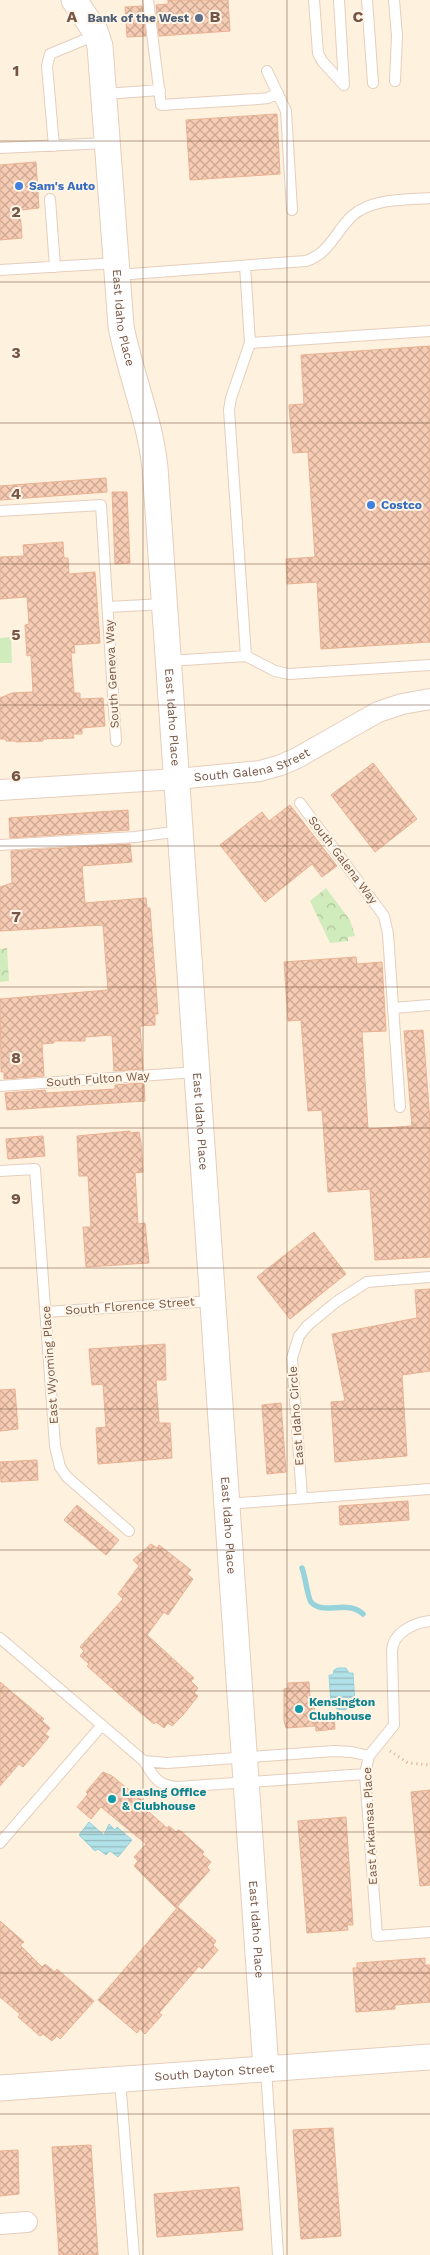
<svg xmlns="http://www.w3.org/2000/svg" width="430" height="2255" viewBox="0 0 430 2255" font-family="'Work Sans',sans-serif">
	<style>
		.forest { fill: url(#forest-crowns) }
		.garden { fill: #d1ecbc }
		.water { fill: url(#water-rules); stroke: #97d3db }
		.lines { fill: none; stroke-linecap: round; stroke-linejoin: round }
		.stream { stroke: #97d3db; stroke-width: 5.5 }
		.building { fill: url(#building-cross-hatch); stroke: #eab193 }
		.service-casing { stroke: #e5cebd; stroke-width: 12 }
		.minor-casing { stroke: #e5cebd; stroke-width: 22 }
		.tertiary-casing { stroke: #e5cebd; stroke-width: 27 }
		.path { stroke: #daaf97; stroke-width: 3; stroke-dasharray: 1 4; stroke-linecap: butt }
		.service { stroke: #fff; stroke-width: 10 }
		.minor { stroke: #fff; stroke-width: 20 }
		.tertiary { stroke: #fff; stroke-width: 25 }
		.grid { fill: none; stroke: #765544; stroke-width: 1; stroke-opacity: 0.55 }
		.service-dot { fill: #5c6f8a; stroke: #fff5e6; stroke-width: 2 }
		.shop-dot { fill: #3f7fe0; stroke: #fff5e6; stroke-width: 2 }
		.culture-dot { fill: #0f9aa8; stroke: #fff5e6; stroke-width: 2 }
		.labels { text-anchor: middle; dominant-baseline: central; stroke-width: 4; stroke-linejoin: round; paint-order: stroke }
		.service-label { font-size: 12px; font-weight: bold; fill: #4e5e75; stroke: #fff5e6; text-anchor: end }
		.shop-label { font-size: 12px; font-weight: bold; fill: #366cbe; stroke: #fff5e6; text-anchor: start }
		.street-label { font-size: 12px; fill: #765544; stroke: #fff5e6 }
		.culture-label { font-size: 12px; font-weight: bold; fill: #0d838f; stroke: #fff5e6; text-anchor: start }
		.grid-label { font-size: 16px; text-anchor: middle; font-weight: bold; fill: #765544; stroke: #fff5e6; stroke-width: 4; stroke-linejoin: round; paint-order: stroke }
	</style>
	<defs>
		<pattern id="forest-crowns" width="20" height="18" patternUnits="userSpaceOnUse" patternTransform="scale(1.25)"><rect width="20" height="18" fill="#d1ecbc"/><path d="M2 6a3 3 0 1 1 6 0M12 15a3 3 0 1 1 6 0" fill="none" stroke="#aec29a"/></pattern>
		<pattern id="water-rules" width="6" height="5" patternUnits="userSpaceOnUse" patternTransform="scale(1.25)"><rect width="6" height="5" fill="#b2e2e9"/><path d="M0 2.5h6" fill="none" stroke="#95babe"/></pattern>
		<pattern id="building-cross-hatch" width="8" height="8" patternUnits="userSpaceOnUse" patternTransform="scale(1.25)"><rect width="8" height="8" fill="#f6ccb4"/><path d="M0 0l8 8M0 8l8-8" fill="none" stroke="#cca894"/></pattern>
	</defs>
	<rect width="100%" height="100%" fill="#fef1de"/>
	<path class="forest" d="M 326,888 L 350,920 L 355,936 L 348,937 L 348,941 L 330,943 L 310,901 Z
		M 7,948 L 9,981 L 0,982 L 0,949 Z"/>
	<path class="garden" d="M 11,637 L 12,663 L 0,663 L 0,638 Z"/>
	<path class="water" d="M 338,1668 L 346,1668 L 349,1673 L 353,1673 L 355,1703 L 351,1703 L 351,1706 L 345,1710 L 337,1709 L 335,1704 L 331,1704 L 329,1675 L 333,1675 L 334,1670 Z
		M 89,1822 L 104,1835 L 109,1824 L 115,1830 L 117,1827 L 132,1840 L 118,1857 L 110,1851 L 106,1855 L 98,1849 L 95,1851 L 79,1835 Z"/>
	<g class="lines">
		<path class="stream" d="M 302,1568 C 305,1575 308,1599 311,1602 C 323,1616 348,1599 363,1614"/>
	</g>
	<path class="building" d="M 168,0 L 228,0 L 230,31 L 159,36 L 156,5 L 168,4 Z
		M 142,6 L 146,36 L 127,37 L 125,7 Z
		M 277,114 L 280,174 L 190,180 L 186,120 Z
		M 36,162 L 39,208 L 20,210 L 22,238 L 0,240 L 0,165 Z
		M 430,346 L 430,642 L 321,649 L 317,582 L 287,584 L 286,559 L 315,557 L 308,452 L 293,453 L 289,405 L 304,404 L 301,355 Z
		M 106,478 L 107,492 L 0,500 L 0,486 Z
		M 112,492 L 127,492 L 130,563 L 115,564 Z
		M 63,542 L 64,558 L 68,558 L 69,574 L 95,572 L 100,643 L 74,645 L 75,653 L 71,653 L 74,693 L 80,693 L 80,699 L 103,698 L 105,726 L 82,728 L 82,734 L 73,734 L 74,738 L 43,739 L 43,741 L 16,742 L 16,741 L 6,741 L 6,739 L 0,739 L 0,698 L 12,693 L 33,692 L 31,655 L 27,656 L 25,625 L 29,624 L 27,597 L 0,599 L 0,557 L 24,556 L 23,545 Z
		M 373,763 L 417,819 L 375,852 L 331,795 Z
		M 290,805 L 337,866 L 322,877 L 312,864 L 265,902 L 220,845 L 262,812 L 269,821 Z
		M 128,810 L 129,830 L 10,838 L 9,818 Z
		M 130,844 L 132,862 L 82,866 L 85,903 L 146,898 L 147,908 L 150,908 L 158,1014 L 155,1014 L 155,1025 L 140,1026 L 143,1069 L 114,1071 L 112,1035 L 85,1037 L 85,1041 L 54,1041 L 54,1043 L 42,1044 L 44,1076 L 4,1079 L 4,1072 L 1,1072 L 0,999 L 108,990 L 103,925 L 0,931 L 0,887 L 12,883 L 11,851 Z
		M 356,957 L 357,964 L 382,962 L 386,1031 L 362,1032 L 368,1129 L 412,1126 L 404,1031 L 423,1030 L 430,1121 L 430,1257 L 375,1260 L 370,1189 L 328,1192 L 322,1110 L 308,1111 L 301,1020 L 288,1021 L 284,962 Z
		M 144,1083 L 145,1101 L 7,1110 L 5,1093 L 45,1090 L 46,1093 L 115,1089 L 115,1085 Z
		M 130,1131 L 130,1133 L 139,1132 L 141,1143 L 143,1172 L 135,1173 L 138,1224 L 145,1223 L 149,1263 L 86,1267 L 83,1227 L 91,1227 L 88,1176 L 79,1176 L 77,1136 Z
		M 43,1136 L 45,1156 L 8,1159 L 6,1139 Z
		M 314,1232 L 346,1274 L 290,1319 L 257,1277 Z
		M 430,1289 L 430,1371 L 402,1375 L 407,1456 L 335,1462 L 331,1402 L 345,1401 L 332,1334 L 417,1318 L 415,1290 Z
		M 165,1344 L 166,1380 L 156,1380 L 159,1423 L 170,1423 L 172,1458 L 98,1464 L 96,1428 L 106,1427 L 103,1384 L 92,1385 L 89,1349 Z
		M 15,1389 L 18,1429 L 0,1431 L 0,1390 Z
		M 281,1403 L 286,1472 L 267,1474 L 262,1405 Z
		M 37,1460 L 38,1480 L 1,1482 L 0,1462 Z
		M 408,1501 L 409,1520 L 340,1525 L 339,1506 Z
		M 77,1505 L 119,1540 L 106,1555 L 64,1520 Z
		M 151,1544 L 157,1548 L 159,1545 L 191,1570 L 187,1574 L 193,1579 L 168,1615 L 164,1612 L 147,1635 L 194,1678 L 191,1681 L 198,1688 L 194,1693 L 198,1696 L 183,1715 L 172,1726 L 168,1723 L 164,1728 L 156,1722 L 154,1724 L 122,1697 L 87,1666 L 89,1664 L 80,1656 L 84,1651 L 80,1647 L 123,1599 L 118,1594 L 139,1566 L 133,1560 Z
		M 0,1682 L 44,1719 L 42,1721 L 50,1728 L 45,1734 L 49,1737 L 38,1750 L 23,1767 L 19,1764 L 0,1786 Z
		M 309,1682 L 310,1700 L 314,1700 L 315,1726 L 286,1728 L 284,1721 L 284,1689 L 288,1688 L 288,1683 Z
		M 334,1715 L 335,1729 L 316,1731 L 315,1716 Z
		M 103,1772 L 112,1776 L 143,1801 L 140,1804 L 167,1828 L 169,1826 L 176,1832 L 178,1830 L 181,1831 L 204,1852 L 202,1854 L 211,1862 L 207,1867 L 210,1870 L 176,1908 L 134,1866 L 138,1861 L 134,1857 L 146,1844 L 101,1807 L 91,1819 L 77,1807 L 88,1794 L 86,1792 Z
		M 430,1790 L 430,1885 L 420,1886 L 411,1792 Z
		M 346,1817 L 353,1925 L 347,1925 L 348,1930 L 307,1933 L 298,1821 Z
		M 178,1907 L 216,1941 L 213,1945 L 218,1950 L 202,1969 L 199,1966 L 159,2013 L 162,2015 L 145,2034 L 140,2029 L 137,2033 L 98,2000 Z
		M 0,1921 L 24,1942 L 20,1945 L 42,1967 L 45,1964 L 55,1972 L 57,1969 L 94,2001 L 60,2039 L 57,2036 L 52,2041 L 43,2034 L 40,2036 L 18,2017 L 20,2014 L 0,1997 Z
		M 425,1958 L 425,1965 L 430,1965 L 430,2002 L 395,2005 L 395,2009 L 356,2012 L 353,1968 L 357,1968 L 357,1963 Z
		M 333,2128 L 341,2236 L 301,2239 L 293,2130 Z
		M 91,2145 L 98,2255 L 59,2255 L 52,2147 Z
		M 18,2150 L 19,2194 L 0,2196 L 0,2151 Z
		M 239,2187 L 243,2230 L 157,2237 L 154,2194 Z"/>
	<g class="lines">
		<defs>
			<path id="service" d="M 148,0 L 161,105 L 258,99 L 268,98 L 278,93
				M 314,0 L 318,53 L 322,61 L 344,85
				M 339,0 L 344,85
				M 367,0 L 373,83
				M 394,0 L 397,36 L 395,81
				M 267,71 L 286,111 L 292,210
				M 105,94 L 160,90
				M 54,146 L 47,66 L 50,54 L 96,35
				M 0,148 L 106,143
				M 50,199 L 55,267
				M 245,266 L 250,343 L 430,331
				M 0,270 L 116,263
				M 117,275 L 306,261 C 329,254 336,231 352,216 C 371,198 406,200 430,198
				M 0,511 L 101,505 L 116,741
				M 108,607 L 164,604
				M 246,656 L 229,410 L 231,398 L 250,343
				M 169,661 L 246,656 L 275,671 L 289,674 L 430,665
				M 300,803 L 384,916 L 388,934 L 400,1107
				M 0,845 L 135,837 L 180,831
				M 393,1008 L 430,1005
				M 0,1086 L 196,1072
				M 0,1171 L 35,1169 L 55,1446 L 60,1467 L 67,1477 L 129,1531
				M 46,1312 L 212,1301
				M 302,1498 L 292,1358 L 299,1336 L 307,1326 L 336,1302 L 367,1282 L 430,1277
				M 227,1504 L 430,1489
				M 430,1621 C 413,1623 392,1633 392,1652 L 394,1725 L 369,1756 L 365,1774 L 377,1936 L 430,1932
				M 0,1638 L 144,1761 C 153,1776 158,1786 177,1787 L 365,1774
				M 144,1761 L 167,1763 L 334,1751 L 352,1752 L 369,1756
				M 0,1843 L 102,1725
				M 266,2069 L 278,2255
				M 120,2080 L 134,2255"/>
			<g id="minor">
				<path id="s1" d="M 0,790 L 177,779 L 260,771 L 281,765 L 297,758 L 378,712 L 402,704 L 430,699"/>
				<path d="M 0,2224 L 27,2222"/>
			</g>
			<g id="tertiary">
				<path id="s2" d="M 74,0 L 95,31 L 100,46 L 121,326 C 130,374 150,419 155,468 L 266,2069"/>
				<path id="s3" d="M 0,2088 L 430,2057"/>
			</g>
		</defs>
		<use href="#service" class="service-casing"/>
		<use href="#minor" class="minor-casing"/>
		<use href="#tertiary" class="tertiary-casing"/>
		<path class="path" d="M 390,1751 L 408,1763 L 430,1765"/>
		<use href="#service" class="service"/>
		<use href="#minor" class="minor"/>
		<use href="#tertiary" class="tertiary"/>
	</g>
	<path class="grid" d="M 143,0 L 143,2255M 287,0 L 287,2255M 0,141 L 430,141M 0,282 L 430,282M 0,423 L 430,423M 0,564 L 430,564M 0,705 L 430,705M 0,846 L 430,846M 0,987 L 430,987M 0,1128 L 430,1128M 0,1268 L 430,1268M 0,1409 L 430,1409M 0,1550 L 430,1550M 0,1691 L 430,1691M 0,1832 L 430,1832M 0,1973 L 430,1973M 0,2114 L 430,2114"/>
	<circle class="service-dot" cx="199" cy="18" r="5"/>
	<g class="shop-dot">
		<circle cx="19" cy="186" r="5"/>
		<circle cx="371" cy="505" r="5"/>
	</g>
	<g class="culture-dot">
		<circle cx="299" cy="1709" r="5"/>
		<circle cx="112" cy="1799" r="5"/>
	</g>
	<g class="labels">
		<g class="service-label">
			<text x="189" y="18">Bank of the West</text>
		</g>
		<g class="shop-label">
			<text x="29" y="186">Sam's Auto</text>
			<text x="381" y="505">Costco</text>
		</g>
		<g class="street-label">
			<text stroke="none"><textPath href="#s2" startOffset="326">East Idaho Place</textPath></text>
			<text transform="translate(112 674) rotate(-93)">South Geneva Way</text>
			<text stroke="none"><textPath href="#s2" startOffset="730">East Idaho Place</textPath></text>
			<text stroke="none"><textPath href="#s1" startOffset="254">South Galena Street</textPath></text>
			<text transform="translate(343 860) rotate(53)">South Galena Way</text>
			<text transform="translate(98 1079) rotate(-4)">South Fulton Way</text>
			<text stroke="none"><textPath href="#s2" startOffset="1135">East Idaho Place</textPath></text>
			<text transform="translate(130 1306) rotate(-4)">South Florence Street</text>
			<text transform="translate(50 1365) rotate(-94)">East Wyoming Place</text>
			<text transform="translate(296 1416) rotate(-94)">East Idaho Circle</text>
			<text stroke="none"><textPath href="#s2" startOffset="1540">East Idaho Place</textPath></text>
			<text transform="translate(370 1826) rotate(-93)">East Arkansas Place</text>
			<text stroke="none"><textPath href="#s2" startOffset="1945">East Idaho Place</textPath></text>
			<text stroke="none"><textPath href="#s3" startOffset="215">South Dayton Street</textPath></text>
		</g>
		<g class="culture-label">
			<text x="309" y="1702">Kensington<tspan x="309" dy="14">Clubhouse</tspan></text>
			<text x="122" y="1792">Leasing Office<tspan x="122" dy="14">&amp; Clubhouse</tspan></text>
		</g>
	</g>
	<g class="grid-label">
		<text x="72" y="22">A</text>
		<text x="215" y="22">B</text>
		<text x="358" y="22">C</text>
		<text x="16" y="76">1</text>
		<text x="16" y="217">2</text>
		<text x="16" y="358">3</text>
		<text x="16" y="499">4</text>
		<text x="16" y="640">5</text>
		<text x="16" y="781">6</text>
		<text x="16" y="922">7</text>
		<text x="16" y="1063">8</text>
		<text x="16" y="1204">9</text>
	</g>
</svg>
